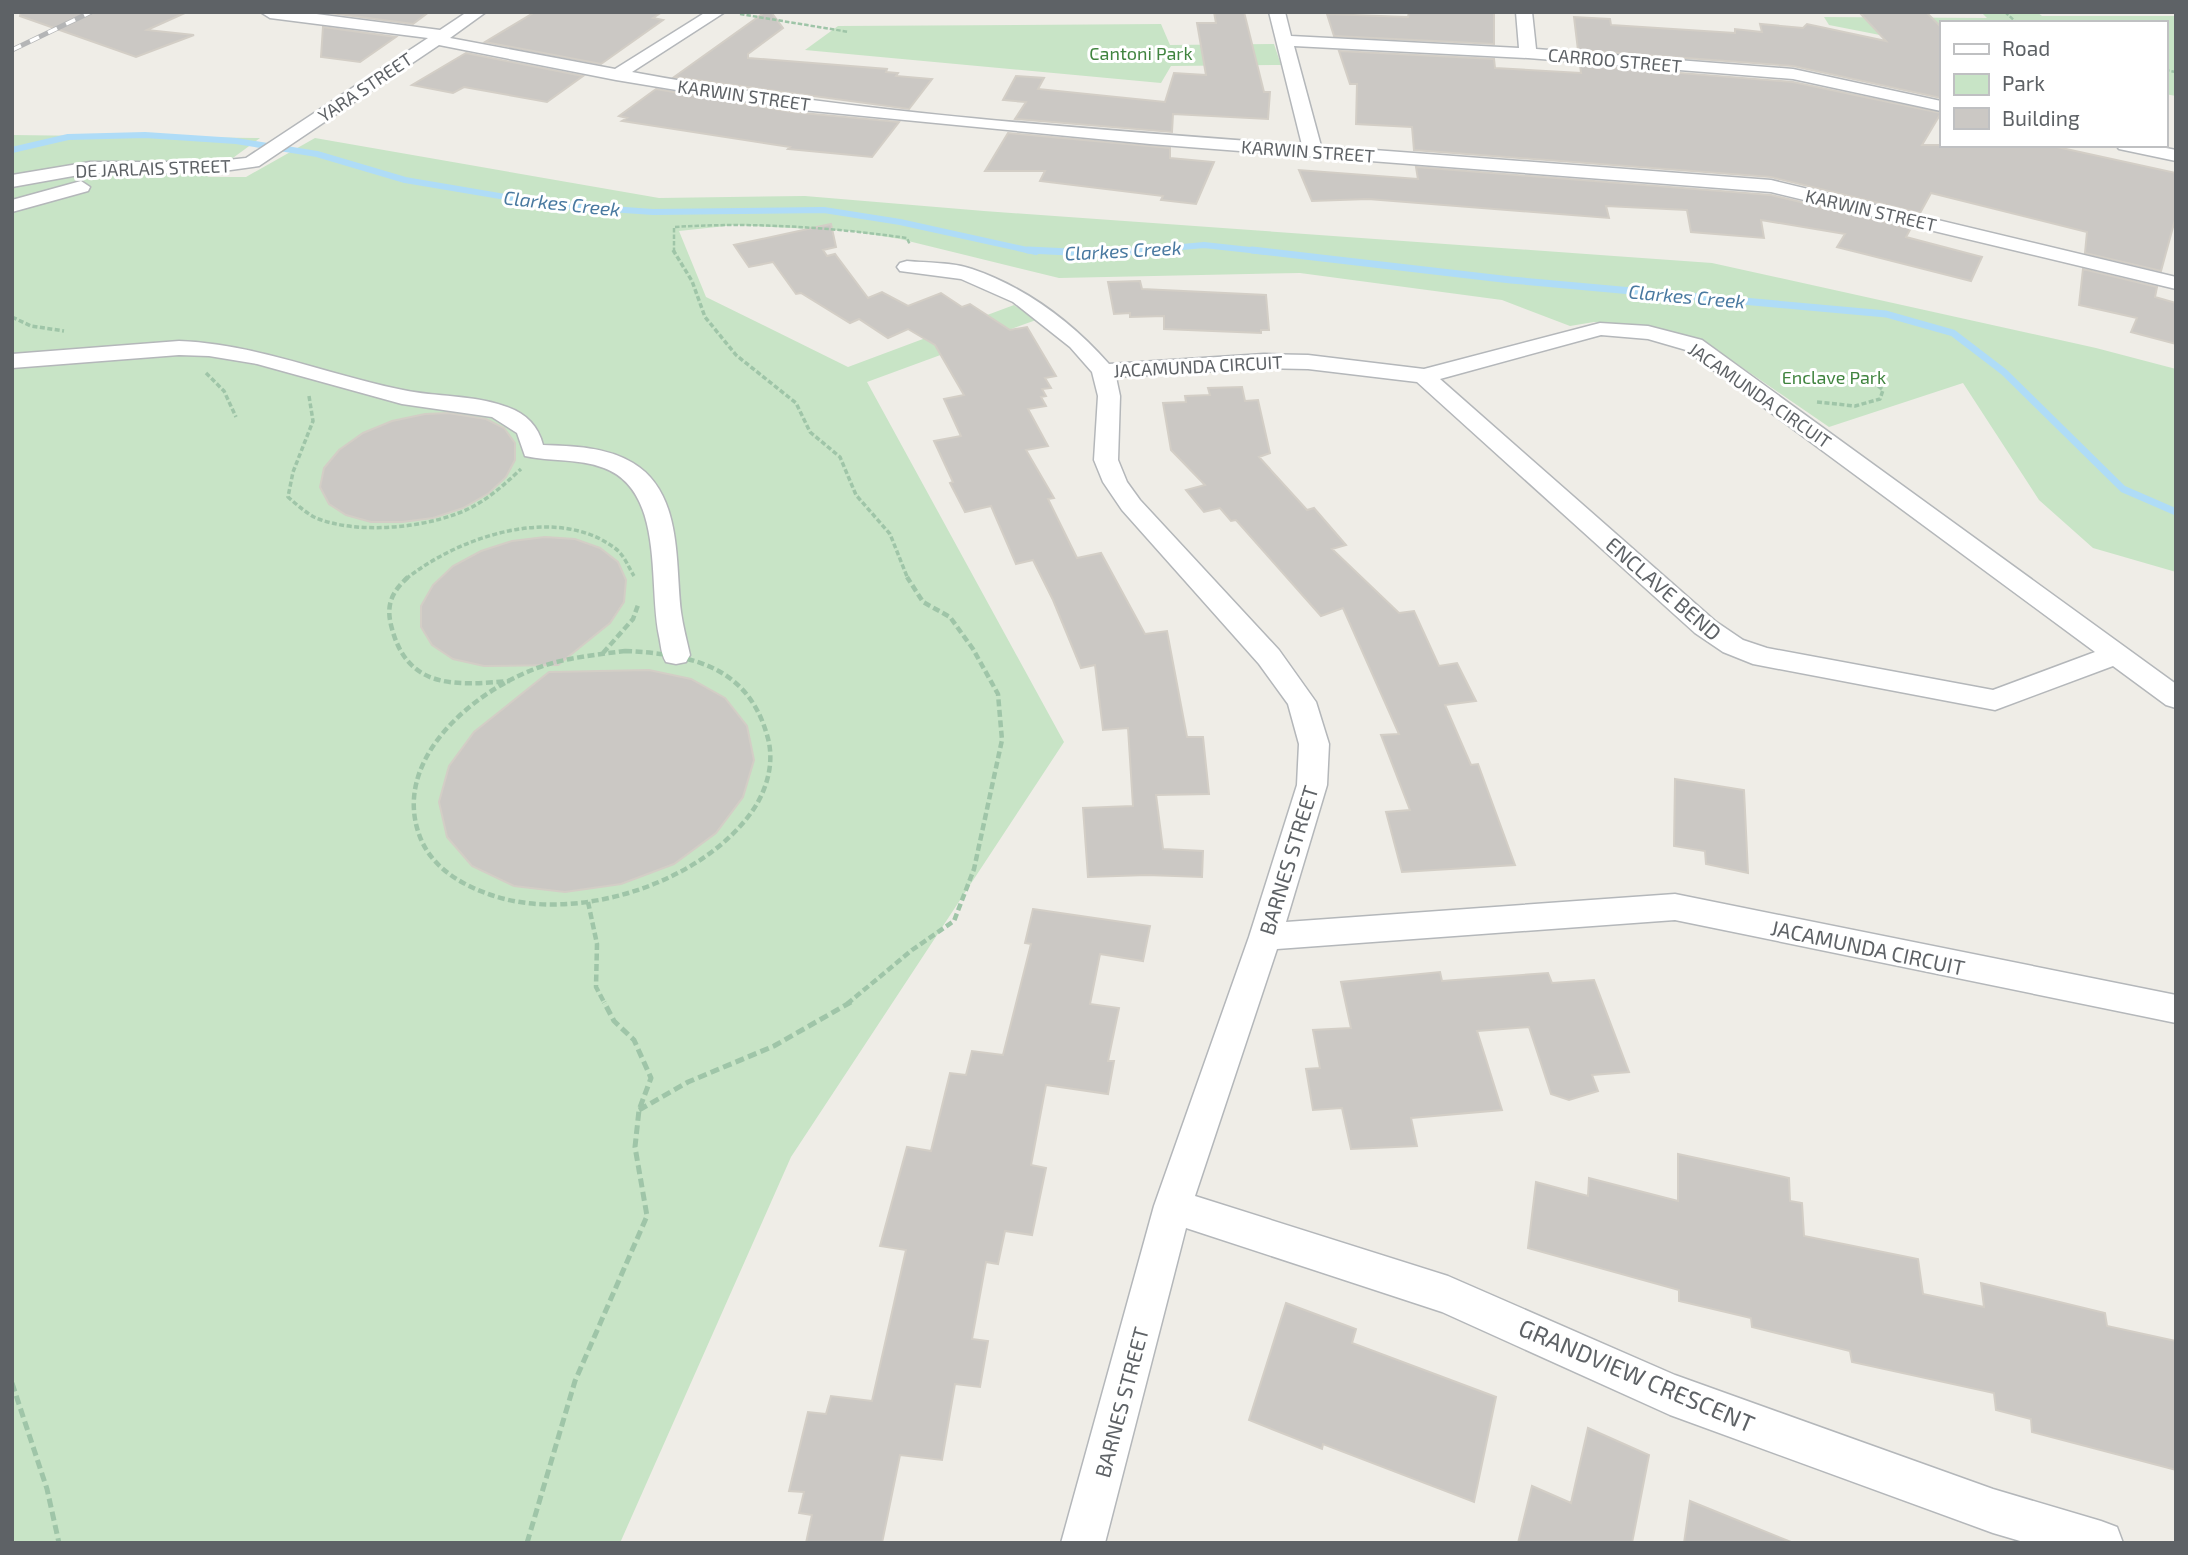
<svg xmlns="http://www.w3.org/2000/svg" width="2188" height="1555" viewBox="0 0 2188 1555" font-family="'Exo 2',sans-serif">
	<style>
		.green { fill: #c8e4c6 }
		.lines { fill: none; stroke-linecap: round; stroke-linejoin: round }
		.stream-far1 { stroke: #afdcf7; stroke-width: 6 }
		.stream { stroke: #afdcf7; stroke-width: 7 }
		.building { fill: #cbc8c4; stroke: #d3cec6; stroke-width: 2 }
		.street-casing { stroke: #b4b7ba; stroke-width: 3 }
		.path-far3 { stroke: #9fc5a8; stroke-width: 2.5; stroke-dasharray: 4.5 2; stroke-linecap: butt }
		.path-far2 { stroke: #9fc5a8; stroke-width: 3.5; stroke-dasharray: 5 2.5; stroke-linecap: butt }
		.path-far1 { stroke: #9fc5a8; stroke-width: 4.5; stroke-dasharray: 7 3.5; stroke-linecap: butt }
		.path { stroke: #9fc5a8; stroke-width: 5; stroke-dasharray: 9 4.5; stroke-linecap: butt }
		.street { fill: #fff; fill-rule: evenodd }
		.rail-casing { stroke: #b4b5b6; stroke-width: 5 }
		.rail { stroke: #fff; stroke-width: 3.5; stroke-dasharray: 10; stroke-linecap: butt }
		.labels { text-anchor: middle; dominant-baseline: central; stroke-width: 6; stroke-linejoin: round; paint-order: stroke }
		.far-park-label { font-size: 18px; fill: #40843f; stroke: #fff }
		.far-street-label { font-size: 18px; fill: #5e6266; stroke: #fff }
		.far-water-label { font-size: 19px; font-style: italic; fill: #4979a0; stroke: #fff }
		.street-label { font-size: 21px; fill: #5e6266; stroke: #fff }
		.near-street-label { font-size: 24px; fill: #5e6266; stroke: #fff }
	</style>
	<rect width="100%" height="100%" fill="#efede7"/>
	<path class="green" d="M 1981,12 L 2037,12 L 2042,16 L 2176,16 L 2176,96 L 2165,94 L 2165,23 L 1941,23 L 1941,47 L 1829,25 L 1824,17 L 1987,18 Z
		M 1161,24 L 1170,45 L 1274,44 L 1281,65 L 1171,66 L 1161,83 L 805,50 L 838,26 Z
		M 12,135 L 260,138 L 207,177 L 246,177 L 315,138 L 659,198 L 805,196 L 984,211 L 1712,263 L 2096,348 L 2176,369 L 2176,572 L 2093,548 L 2039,500 L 1963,383 L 1829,427 L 1708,344 L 1670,331 L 1628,324 L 1594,322 L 1570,326 L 1502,300 L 1300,273 L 1059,278 L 900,239 L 850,231 L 735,225 L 679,231 L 706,297 L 848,367 L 1014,305 L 1036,320 L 867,382 L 1064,742 L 791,1157 L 620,1543 L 12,1543 Z"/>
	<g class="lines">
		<path class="stream-far1" d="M 12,150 L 68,137 L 145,135 L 236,141 L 317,154 L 405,180 L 553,205 L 653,212 L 824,210 L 900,222 L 1036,252
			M 1128,252 L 1204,245 L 1268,252"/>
		<path class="stream" d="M 1028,250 L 1110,254 L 1147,250
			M 1252,250 L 1511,280 L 1886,314 L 1953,333 L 2004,372 L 2123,489 L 2176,512"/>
	</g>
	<path class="building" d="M 21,12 L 187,12 L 147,30 L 194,35 L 136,57 L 20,16 Z
		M 323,12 L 429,12 L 413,24 Z
		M 535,12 L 662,12 L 653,18 L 663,20 L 601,64 L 485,42 Z
		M 765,12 L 771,12 L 783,28 L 748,54 L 748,58 L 887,69 L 886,72 L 898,73 L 896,76 L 932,79 L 909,109 L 674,77 Z
		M 1214,12 L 1244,12 L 1264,92 L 1270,92 L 1268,119 L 1173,114 L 1172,132 L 1015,119 L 1026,102 L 1003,100 L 1016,76 L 1044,78 L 1038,89 L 1165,102 L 1174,73 L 1206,75 L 1197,23 L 1216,23 Z
		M 1409,12 L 1494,12 L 1494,44 L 1334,36 L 1327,14 L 1408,17 Z
		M 1859,12 L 1926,12 L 1941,27 L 1941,98 L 1793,66 L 1578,50 L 1574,17 L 1610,19 L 1611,25 L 1735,33 L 1735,29 L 1762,32 L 1760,24 L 1803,28 L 1807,24 L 1886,41 Z
		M 323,27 L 396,37 L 360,62 L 321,57 Z
		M 1339,51 L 1494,59 L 1495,68 L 1581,73 L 1580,65 L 1793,82 L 1941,113 L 1922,145 L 2048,145 L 2176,173 L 2176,216 L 2161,271 L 2085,253 L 2087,232 L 1931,193 L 1920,213 L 1771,177 L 1414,150 L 1412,127 L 1356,124 L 1357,84 L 1350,84 Z
		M 466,53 L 583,76 L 547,102 L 464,87 L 453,93 L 412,85 Z
		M 656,89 L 792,112 L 899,122 L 872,157 L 788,149 L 790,147 L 622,121 L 627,118 L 619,116 Z
		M 1008,133 L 1170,148 L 1170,158 L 1214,162 L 1196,204 L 1161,200 L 1163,196 L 1040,181 L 1045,171 L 985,171 Z
		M 1416,167 L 1771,195 L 1911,228 L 1906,237 L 1982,257 L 1971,281 L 1837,247 L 1845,234 L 1761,220 L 1764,238 L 1691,232 L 1687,210 L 1606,206 L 1609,218 L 1368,199 L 1312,201 L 1299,170 L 1418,179 Z
		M 831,224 L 836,247 L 823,250 L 827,256 L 835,254 L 868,298 L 882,292 L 908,306 L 941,293 L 962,307 L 970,304 L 1010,330 L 1027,327 L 1056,376 L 1045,378 L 1051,388 L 1042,389 L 1046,396 L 1041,397 L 1046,406 L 1028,409 L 1048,446 L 1026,450 L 1054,498 L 1048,499 L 1077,558 L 1101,553 L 1145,634 L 1167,631 L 1187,737 L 1203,737 L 1209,794 L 1156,795 L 1163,849 L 1203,851 L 1202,877 L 1147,875 L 1088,877 L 1083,808 L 1133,806 L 1128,728 L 1103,730 L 1095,665 L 1081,668 L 1053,600 L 1033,560 L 1016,564 L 991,506 L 965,512 L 950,483 L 953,482 L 934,441 L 961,436 L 944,399 L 964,395 L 935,345 L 908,329 L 888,338 L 859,319 L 850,323 L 801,293 L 796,294 L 773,262 L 749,267 L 734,245 Z
		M 2083,269 L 2157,287 L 2155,297 L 2176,303 L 2176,344 L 2131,332 L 2137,318 L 2079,305 Z
		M 1140,281 L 1142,289 L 1266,295 L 1269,330 L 1261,330 L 1261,333 L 1164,329 L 1164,316 L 1130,317 L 1130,313 L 1114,314 L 1108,282 Z
		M 1242,387 L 1245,401 L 1258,400 L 1270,453 L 1259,457 L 1307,510 L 1314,508 L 1346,545 L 1332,549 L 1399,613 L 1414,611 L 1439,666 L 1457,663 L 1476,701 L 1445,705 L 1471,765 L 1478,764 L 1515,865 L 1402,872 L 1386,812 L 1410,810 L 1381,735 L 1399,734 L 1343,608 L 1321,616 L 1236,520 L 1231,521 L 1220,508 L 1204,512 L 1186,490 L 1205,485 L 1171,450 L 1163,403 L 1186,402 L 1185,396 L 1210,395 L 1208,388 Z
		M 448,413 L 486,419 L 504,428 L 515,443 L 515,460 L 506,477 L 489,493 L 463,508 L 433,518 L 402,522 L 371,522 L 346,515 L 329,504 L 320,487 L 324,468 L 339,450 L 363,433 L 392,421 L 425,414 Z
		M 545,537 L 575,539 L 600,548 L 618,562 L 626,580 L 624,602 L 610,623 L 558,665 L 484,666 L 453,659 L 432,645 L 421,627 L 421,606 L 433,585 L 453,566 L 481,551 L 512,541 Z
		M 649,670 L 691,679 L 725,698 L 747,726 L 754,760 L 743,797 L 716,833 L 674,864 L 621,884 L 565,892 L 514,886 L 472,866 L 447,837 L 439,802 L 449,766 L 474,732 L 549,672 Z
		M 1675,779 L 1744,790 L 1748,873 L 1706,864 L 1705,851 L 1674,846 Z
		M 1033,909 L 1150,926 L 1143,961 L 1100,954 L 1090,1004 L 1119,1008 L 1108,1061 L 1114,1061 L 1108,1094 L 1046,1085 L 1031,1165 L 1046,1168 L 1032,1235 L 1005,1231 L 998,1264 L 986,1262 L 972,1339 L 988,1341 L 980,1387 L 955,1384 L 942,1460 L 900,1455 L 882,1543 L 806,1543 L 812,1515 L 799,1513 L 804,1492 L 789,1491 L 808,1412 L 826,1414 L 831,1396 L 872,1401 L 906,1250 L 880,1246 L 907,1147 L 931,1151 L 950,1073 L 966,1075 L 972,1051 L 1003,1055 L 1031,944 L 1025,943 Z
		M 1440,972 L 1442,981 L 1548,973 L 1552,983 L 1594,980 L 1629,1072 L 1592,1075 L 1598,1091 L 1569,1100 L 1551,1094 L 1529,1027 L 1477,1031 L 1502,1110 L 1411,1118 L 1417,1146 L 1351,1149 L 1342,1108 L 1313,1110 L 1306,1069 L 1320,1068 L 1313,1030 L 1351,1028 L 1341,982 Z
		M 1678,1154 L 1789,1178 L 1790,1201 L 1802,1203 L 1804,1236 L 1918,1259 L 1923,1294 L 1984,1307 L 1981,1283 L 2105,1313 L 2107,1326 L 2176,1341 L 2176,1470 L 2032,1432 L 2031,1419 L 1996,1410 L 1994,1393 L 1852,1362 L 1850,1351 L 1752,1327 L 1751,1318 L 1679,1301 L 1679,1290 L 1528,1248 L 1536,1182 L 1588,1196 L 1589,1178 L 1678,1201 Z
		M 1286,1303 L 1356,1329 L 1352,1343 L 1496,1397 L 1474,1502 L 1323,1444 L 1322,1449 L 1249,1420 Z
		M 1588,1428 L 1649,1455 L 1632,1543 L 1518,1543 L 1532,1486 L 1571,1503 Z
		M 1690,1501 L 1791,1542 L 1791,1543 L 1684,1543 Z"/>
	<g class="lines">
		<defs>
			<path id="street" d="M 301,12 L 440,30 L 467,12 L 486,12 L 450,38 L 615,69 L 706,12 L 725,12 L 632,72 C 853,113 1079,128 1302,145 L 1269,12 L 1285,12 L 1291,36 L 1519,48 L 1516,12 L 1532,12 L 1536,49 L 1793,69 L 1941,101 L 1941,111 L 1793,79 L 1528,58 L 1294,46 L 1321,146 L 1771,180 L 2176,277 L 2176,289 L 1771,192 L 1150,144 L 792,109 L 616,80 L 439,45 L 259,166 L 209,173 L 90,173 L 12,187 L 12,175 L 90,162 L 209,162 L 246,158 L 428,38 L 270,18 L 262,13 Z
				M 2116,145 L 2151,145 L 2176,150 L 2176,161 L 2119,149 Z
				M 81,181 L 90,187 L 88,191 L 12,212 L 12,200 Z
				M 907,261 C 928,263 952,262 972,269 C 1025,287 1072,322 1109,364 L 1264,354 L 1308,355 L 1424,369 L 1600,323 L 1648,326 L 1702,340 L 2176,684 L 2176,708 L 2166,705 L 2113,666 L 1995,710 L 1753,664 L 1723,652 L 1695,633 L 1417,382 L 1308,369 L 1264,368 L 1116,377 L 1120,396 L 1118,460 L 1127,482 L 1140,500 L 1279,650 L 1316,702 L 1329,744 L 1327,785 L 1286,922 L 1675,894 L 2176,995 L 2176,1023 L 1675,920 L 1277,949 L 1195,1196 L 1448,1276 L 1675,1375 L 1993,1489 L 2101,1521 L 2117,1527 L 2123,1543 L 2027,1543 L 1993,1533 L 1670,1415 L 1442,1312 L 1186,1228 L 1105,1543 L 1061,1543 L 1154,1206 L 1249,937 L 1297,785 L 1299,744 L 1288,704 L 1259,664 L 1122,510 L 1103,482 L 1094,460 L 1098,396 L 1092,372 L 1070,347 L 1013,302 L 961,279 L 900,271 L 897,267 L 900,263 ZM 1601,335 L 1648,339 L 1686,350 L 2095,652 L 1993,690 L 1767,648 L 1743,640 L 1715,621 L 1440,379 Z
				M 179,341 C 257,344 328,375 403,390 C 436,397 473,395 504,406 C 524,412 538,425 543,445 C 573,446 607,447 633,463 C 683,493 675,563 681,612 C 683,627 687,641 690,655 L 686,662 L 676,664 L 666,662 C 661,654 661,645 659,636 C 648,584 665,491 604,468 C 578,458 551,462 525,456 L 517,433 L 492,417 L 402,404 L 257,364 L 209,356 L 179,355 L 12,368 L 12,354 Z"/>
		</defs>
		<use href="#street" class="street-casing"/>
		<path class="path-far3" d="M 2005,12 L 2017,23
			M 740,14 L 849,32
			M 2165,70 L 2176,72
			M 674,252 L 674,227 C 752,222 829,227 907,238 L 910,245"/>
		<path class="path-far2" d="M 673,250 L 692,281 L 705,317 L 736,355 L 796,403 L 810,432 L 840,457 L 856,495 L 890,534 L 908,579
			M 12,317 L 31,326 L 64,331
			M 206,373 L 224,391 L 236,417
			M 309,396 L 313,421 L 293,472 L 288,497 C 296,504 305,512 314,517 C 356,536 434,528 474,506 C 492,496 506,483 521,469
			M 1817,402 L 1855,406 L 1880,399 L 1883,390 L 1864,374
			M 406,579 C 458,537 557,503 616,549 C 624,555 629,568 634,576"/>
		<path class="path-far1" d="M 408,577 C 392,592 386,604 391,625 C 407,691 456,685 510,681
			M 625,651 C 689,654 747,665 767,735 C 775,760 768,788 753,810 C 702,884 575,924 491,895 C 462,885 432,868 420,837 C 391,762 469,695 532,670 C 561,658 594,655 625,651 Z
			M 603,653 L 633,619 L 638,605
			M 588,902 L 597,944 L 596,987 L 605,1004
			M 847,1004 L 912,950 L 954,921 L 974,869 L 1002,740 L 998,694 L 973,649 L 950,617 L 923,602 L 907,577"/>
		<path class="path" d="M 639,1110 L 688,1082 L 774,1046 L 851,1002
			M 12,1383 L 47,1489 L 59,1543
			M 527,1543 L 575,1381 L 647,1216 L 635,1147 L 639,1110 L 651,1078 L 634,1040 L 614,1021 L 604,1002"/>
		<use href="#street" class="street"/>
		<defs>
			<path id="rail" d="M 12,50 L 91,12"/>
		</defs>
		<use href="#rail" class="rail-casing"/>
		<use href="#rail" class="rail"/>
	</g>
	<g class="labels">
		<g class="far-park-label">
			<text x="1141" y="53">Cantoni Park</text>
			<text x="1834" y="377">Enclave Park</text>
		</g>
		<g class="far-street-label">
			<text transform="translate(1615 60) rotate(5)">CARROO STREET</text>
			<text transform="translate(365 87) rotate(-34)">YARA STREET</text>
			<text transform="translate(744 95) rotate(8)">KARWIN STREET</text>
			<text transform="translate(1308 151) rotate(4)">KARWIN STREET</text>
			<text transform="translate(153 168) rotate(-2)">DE JARLAIS STREET</text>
			<text transform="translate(1871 210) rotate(13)">KARWIN STREET</text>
			<text transform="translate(1198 366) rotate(-3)">JACAMUNDA CIRCUIT</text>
			<text transform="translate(1760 395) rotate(35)">JACAMUNDA CIRCUIT</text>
		</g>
		<g class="far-water-label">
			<text transform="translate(562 203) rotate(6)">Clarkes Creek</text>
			<text transform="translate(1123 250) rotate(-3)">Clarkes Creek</text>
			<text transform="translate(1687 296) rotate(5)">Clarkes Creek</text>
		</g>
		<g class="street-label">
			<text transform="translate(1664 588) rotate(41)">ENCLAVE BEND</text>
			<text transform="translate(1288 860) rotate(-73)">BARNES STREET</text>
			<text transform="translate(1868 947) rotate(12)">JACAMUNDA CIRCUIT</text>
			<text transform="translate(1121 1402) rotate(-75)">BARNES STREET</text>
		</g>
		<g class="near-street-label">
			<text transform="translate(1637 1375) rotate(23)">GRANDVIEW CRESCENT</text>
		</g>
	</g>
	<rect width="2188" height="1555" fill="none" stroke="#5e6266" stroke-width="28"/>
	<rect x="1940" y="21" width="228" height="126" fill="#ffffff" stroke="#bfc0c2" stroke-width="2"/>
	<rect x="1954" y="44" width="35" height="10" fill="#ffffff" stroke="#bfc0c2" stroke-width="2"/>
	<text x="2002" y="56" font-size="21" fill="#5e6266">Road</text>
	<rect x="1954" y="74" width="35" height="21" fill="#c8e4c6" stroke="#bfc0c2" stroke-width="2"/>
	<text x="2002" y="91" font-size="21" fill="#5e6266">Park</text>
	<rect x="1954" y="108" width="35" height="21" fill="#cbc8c4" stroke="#bfc0c2" stroke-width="2"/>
	<text x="2002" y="126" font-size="21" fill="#5e6266">Building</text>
</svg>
